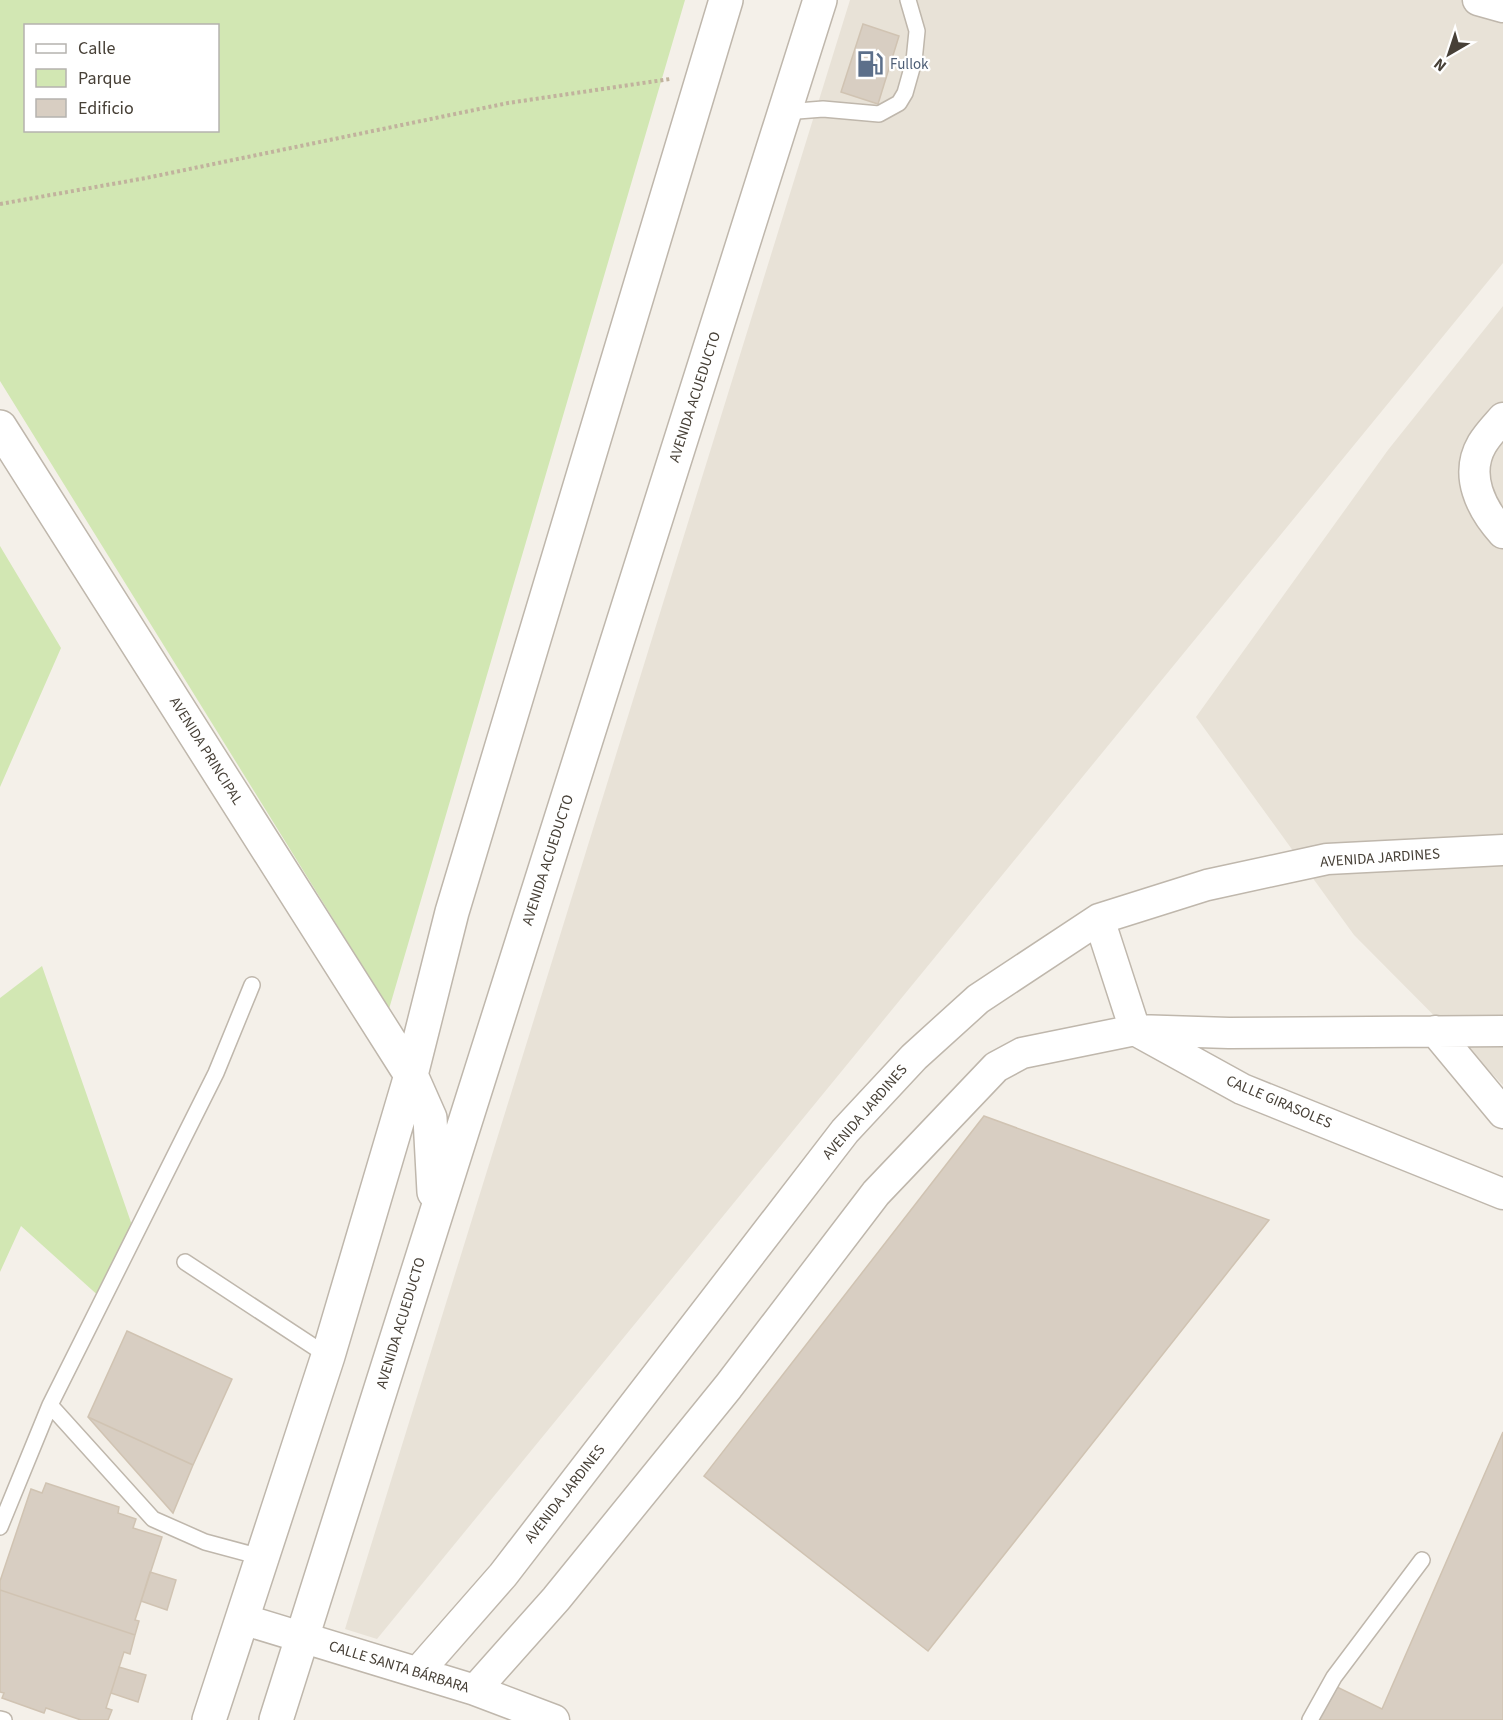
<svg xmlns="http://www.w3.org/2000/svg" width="1503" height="1720" viewBox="0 0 1503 1720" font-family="'Source Sans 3',sans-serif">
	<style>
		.residential { fill: #e8e2d7 }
		.green { fill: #d2e7b3; fill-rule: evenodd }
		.building { fill: #d8cec2; stroke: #d0c3b2; stroke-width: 1.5 }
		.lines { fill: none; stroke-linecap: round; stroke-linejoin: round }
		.service-casing { stroke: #bfb7ac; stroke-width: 18 }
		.minor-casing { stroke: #bfb7ac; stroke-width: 33 }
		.tertiary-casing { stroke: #bfb7ac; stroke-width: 36 }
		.path { stroke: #c1b29d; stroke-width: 4; stroke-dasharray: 3 3; stroke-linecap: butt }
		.service { stroke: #fff; stroke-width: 15 }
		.minor { stroke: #fff; stroke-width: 30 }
		.tertiary { stroke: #fff; stroke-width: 33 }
		.labels { text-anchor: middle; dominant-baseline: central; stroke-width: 4.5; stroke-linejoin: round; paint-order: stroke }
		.service-label { font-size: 15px; fill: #4e5e75; stroke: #fff; text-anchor: start }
		.street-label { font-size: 15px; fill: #474037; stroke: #fff }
	</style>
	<rect width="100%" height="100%" fill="#f4f0e9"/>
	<path class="residential" d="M 850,0 L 1503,0 L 1503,263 L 377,1639 L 345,1629 Z
		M 1503,306 L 1503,1085 L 1354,935 L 1196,717 L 1388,450 Z"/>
	<path class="green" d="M 0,0 L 685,0 L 389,1009 L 0,381 ZM 26,26 L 218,26 L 218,130 L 26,130 Z
		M 0,546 L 61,648 L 0,787 Z
		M 42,966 L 134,1231 L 102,1299 L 21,1226 L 0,1272 L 0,998 Z"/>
	<path class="building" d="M 863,24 L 899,36 L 878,104 L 841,92 Z
		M 984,1116 L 1269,1220 L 928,1651 L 704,1476 Z
		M 127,1331 L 232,1379 L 193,1465 L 88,1417 Z
		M 88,1417 L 193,1465 L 173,1513 Z
		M 1503,1432 L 1503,1720 L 1318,1720 L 1333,1685 L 1382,1709 Z
		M 46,1483 L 119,1507 L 118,1513 L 136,1519 L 133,1528 L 162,1537 L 135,1620 L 139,1621 L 135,1635 L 0,1590 L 0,1581 L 31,1489 L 42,1493 Z
		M 150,1572 L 176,1580 L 167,1610 L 141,1601 Z
		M 0,1590 L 135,1635 L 130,1654 L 124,1652 L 106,1708 L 112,1710 L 108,1720 L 81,1720 L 46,1708 L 44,1713 L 2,1698 L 4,1693 L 0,1692 Z
		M 119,1667 L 146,1675 L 138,1702 L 111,1693 Z"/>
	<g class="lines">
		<defs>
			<path id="service" d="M 785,112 L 823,109 L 879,114 L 899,103 L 905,93 L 914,61 L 917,31 L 908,0
				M 252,985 L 216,1073 L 50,1405 L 153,1519 L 205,1542 L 261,1557
				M 185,1262 L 328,1356
				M 0,1527 L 50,1405
				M 0,1719 L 4,1720
				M 1310,1720 L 1334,1677 L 1422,1560"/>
			<path id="minor" d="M 1478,0 L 1503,7
				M 1503,418 C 1496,426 1488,434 1482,444 C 1464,475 1481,509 1503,533
				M 1099,919 L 1135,1030 L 1242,1089 L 1503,1194
				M 1435,1031 L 1503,1113
				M 242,1619 L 475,1690 L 554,1720
				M 418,1672 L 503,1575 L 845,1131 L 914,1057 L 978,999 L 1099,919 L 1207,885 L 1327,859 L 1503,850
				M 475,1690 L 556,1599 L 728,1387 L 876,1193 L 996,1067 L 1022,1053 L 1135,1030 L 1229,1033 L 1503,1031"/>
			<path id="tertiary" d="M 0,427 L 411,1075 L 430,1118 L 434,1192
				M 209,1720 L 328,1356 L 411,1075 L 452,912 L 726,0
				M 276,1720 L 820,0"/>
		</defs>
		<use href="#service" class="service-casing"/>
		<use href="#minor" class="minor-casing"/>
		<use href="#tertiary" class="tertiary-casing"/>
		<path class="path" d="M 0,204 L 146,178 L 508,103 L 670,79"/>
		<use href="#service" class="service"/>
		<use href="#minor" class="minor"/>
		<use href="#tertiary" class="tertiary"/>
	</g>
	<defs>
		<symbol id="fuel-bare" viewBox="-9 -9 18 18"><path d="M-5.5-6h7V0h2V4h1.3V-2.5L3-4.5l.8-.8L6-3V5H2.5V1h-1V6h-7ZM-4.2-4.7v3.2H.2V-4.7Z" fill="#5c6f8a" stroke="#fff" stroke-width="2.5" paint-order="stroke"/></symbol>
	</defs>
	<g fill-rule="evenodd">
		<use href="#fuel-bare" x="851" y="45" width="38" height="38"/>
	</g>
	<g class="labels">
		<g class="service-label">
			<text x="890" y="64">Fullok</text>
		</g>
		<g class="street-label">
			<text transform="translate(695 397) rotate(-72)">AVENIDA ACUEDUCTO</text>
			<text transform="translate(206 751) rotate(58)">AVENIDA PRINCIPAL</text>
			<text transform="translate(1380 858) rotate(-4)">AVENIDA JARDINES</text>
			<text transform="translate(548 860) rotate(-72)">AVENIDA ACUEDUCTO</text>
			<text transform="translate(1279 1102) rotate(23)">CALLE GIRASOLES</text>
			<text transform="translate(865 1112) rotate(-49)">AVENIDA JARDINES</text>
			<text transform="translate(401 1323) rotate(-73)">AVENIDA ACUEDUCTO</text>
			<text transform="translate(565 1494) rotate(-52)">AVENIDA JARDINES</text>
			<text transform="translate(399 1667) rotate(17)">CALLE SANTA BÁRBARA</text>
		</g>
	</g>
	<rect x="24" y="24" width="195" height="108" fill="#ffffff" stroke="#b5b3af" stroke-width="1.5"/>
	<rect x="36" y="44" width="30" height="9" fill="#ffffff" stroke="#b5b3af" stroke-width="1.5"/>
	<text x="78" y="54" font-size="18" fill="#474037">Calle</text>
	<rect x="36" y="69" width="30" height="18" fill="#d2e7b3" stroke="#b5b3af" stroke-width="1.5"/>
	<text x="78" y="84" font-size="18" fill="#474037">Parque</text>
	<rect x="36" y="99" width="30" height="18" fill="#d8cec2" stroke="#b5b3af" stroke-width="1.5"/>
	<text x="78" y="114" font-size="18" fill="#474037">Edificio</text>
	<g transform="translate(1449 54) rotate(219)" stroke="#ffffff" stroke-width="4.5" paint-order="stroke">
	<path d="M0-4.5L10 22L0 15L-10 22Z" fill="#474037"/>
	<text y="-9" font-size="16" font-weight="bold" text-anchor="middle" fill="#474037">N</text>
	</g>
</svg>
